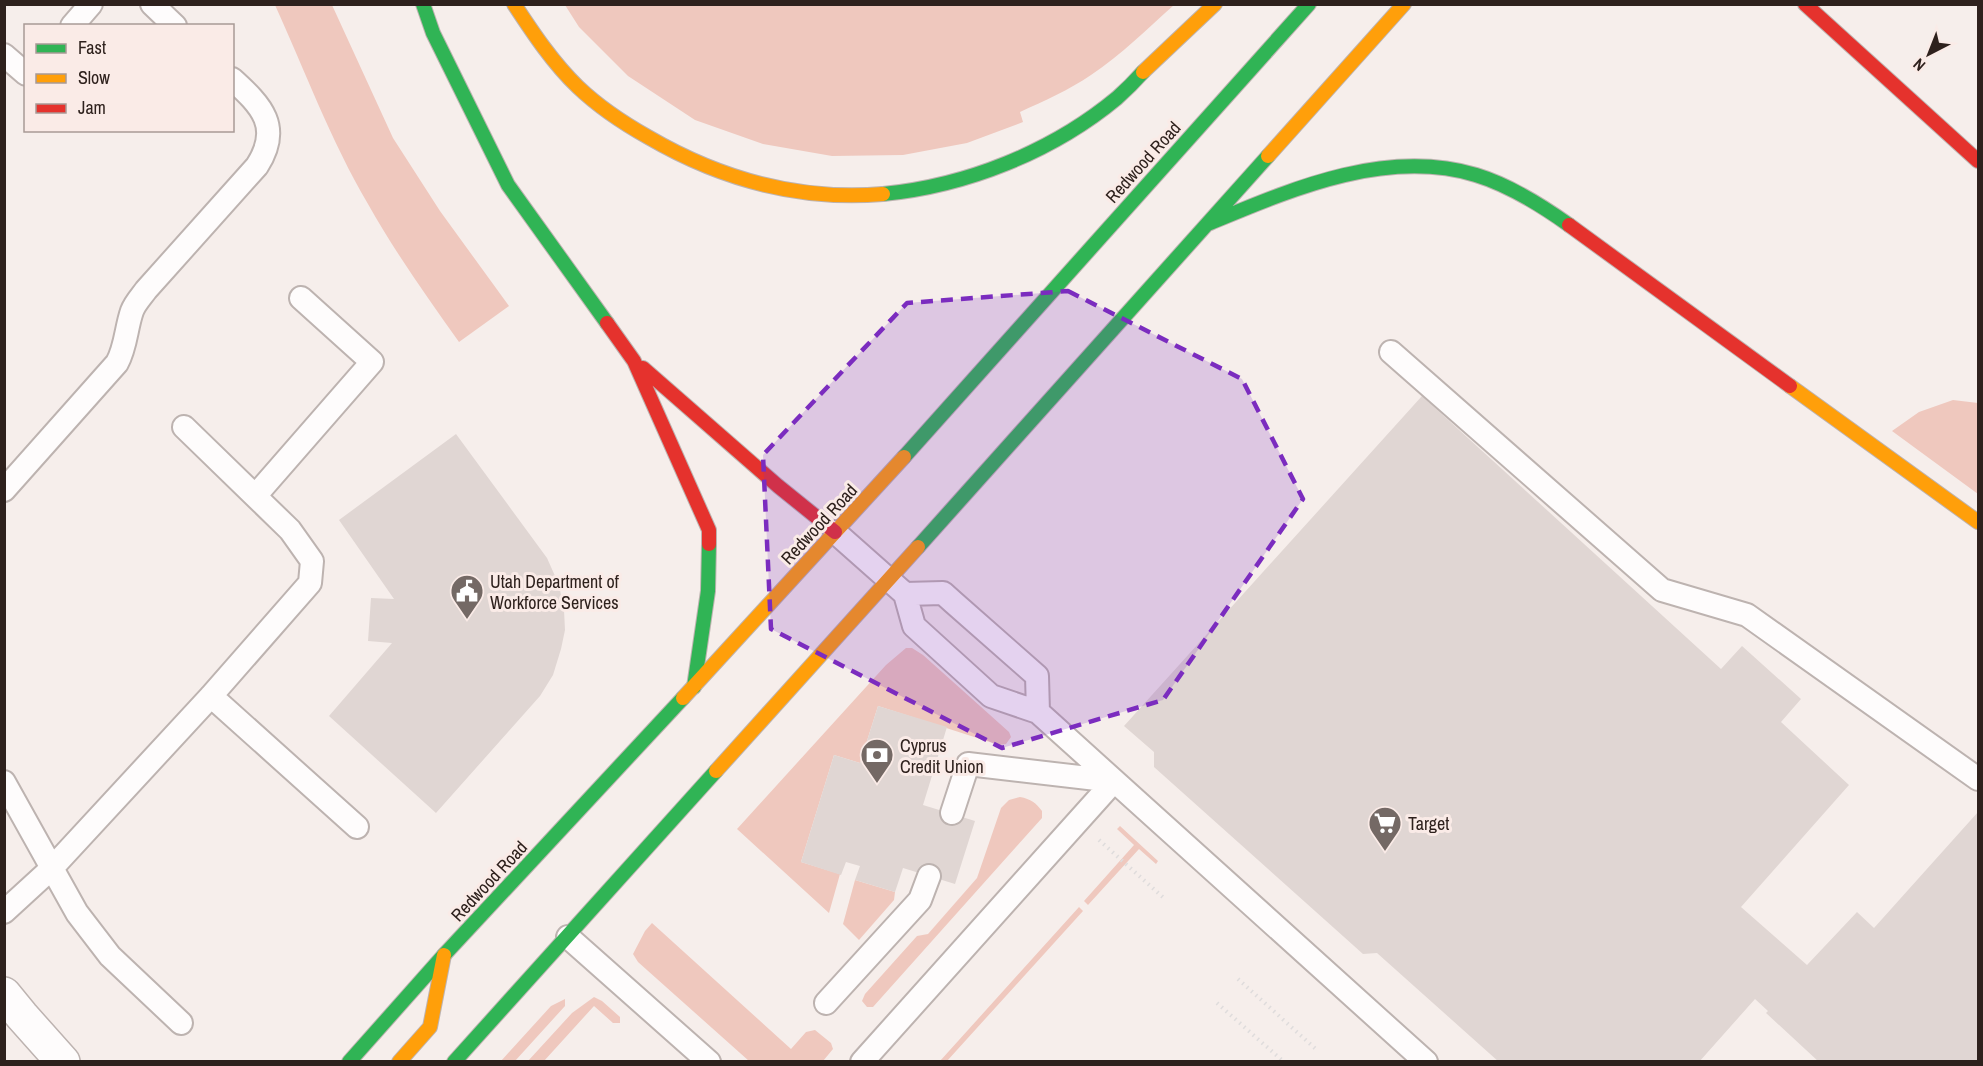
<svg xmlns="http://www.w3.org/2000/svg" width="1983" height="1066" viewBox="0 0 1983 1066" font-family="'Archivo Narrow',sans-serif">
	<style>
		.green { fill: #efc8be }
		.building { fill: #e0d6d3 }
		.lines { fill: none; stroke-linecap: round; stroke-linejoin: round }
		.lane-casing { stroke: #bdb3b0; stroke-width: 26 }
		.street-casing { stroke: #bdb3b0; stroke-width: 36 }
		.fast-casing { stroke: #bdb3b0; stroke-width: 16 }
		.slow-casing { stroke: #bdb3b0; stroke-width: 16 }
		.jam-casing { stroke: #bdb3b0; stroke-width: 16 }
		.path { stroke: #dfdcdc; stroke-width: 4; stroke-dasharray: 1.5 4.5; stroke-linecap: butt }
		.lane { stroke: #fefcfc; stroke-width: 22 }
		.street { stroke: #fefcfc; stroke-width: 33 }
		.fast { stroke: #30b455; stroke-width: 14 }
		.slow { stroke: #ff9f0a; stroke-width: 14 }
		.jam { stroke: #e5322d; stroke-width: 14 }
		.marked { fill: #7b2cbf; fill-opacity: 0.2; stroke: #7b2cbf; stroke-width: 4.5; stroke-dasharray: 12 8; stroke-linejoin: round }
		.labels { text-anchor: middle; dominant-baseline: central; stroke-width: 6; stroke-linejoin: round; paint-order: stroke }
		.street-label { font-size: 18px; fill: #2e211d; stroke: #faebe7 }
		.poi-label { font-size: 18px; fill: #2e211d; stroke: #faebe7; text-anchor: start }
	</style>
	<rect width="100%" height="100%" fill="#f6eeeb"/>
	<path class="green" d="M 275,5 L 332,5 L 393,138 L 440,211 L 509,306 L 459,342 C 427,297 395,252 368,204 C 331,141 305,71 275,5 Z
		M 565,5 L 1174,5 C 1147,29 1121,55 1091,75 C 1069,90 1044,101 1020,112 L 1023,122 L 967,143 L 903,155 L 832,156 L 763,144 L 695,120 L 628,76 L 579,27 Z
		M 1953,400 L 1978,403 L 1978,494 L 1892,431 L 1919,412 Z
		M 906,648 L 912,648 L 923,655 L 1009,732 L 1011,737 L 1006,744 L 999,745 L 878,706 L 860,763 L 834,755 L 801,862 L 840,874 L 829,913 L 737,829 L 886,665 Z
		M 1020,797 C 1031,799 1036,803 1042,811 L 1042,818 L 873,1007 L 867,1007 L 862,1001 L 865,994 L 917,936 L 928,934 L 977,878 L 1001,808 L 1009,800 Z
		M 1120,826 L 1158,861 L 1156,864 L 1139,849 L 1088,905 L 1084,901 L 1134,845 L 1117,829 Z
		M 855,880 L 895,892 L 894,900 L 859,940 L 843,924 Z
		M 1079,907 L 1083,911 L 947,1061 L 940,1061 Z
		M 652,923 L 791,1049 L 806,1032 L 815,1030 L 831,1043 L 833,1049 L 823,1061 L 749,1061 L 638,962 L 633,954 L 645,931 Z
		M 594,997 L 602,1001 L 620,1017 L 620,1023 L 613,1023 L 594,1006 L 544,1061 L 528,1061 L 572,1013 Z
		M 565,999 L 565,1006 L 515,1061 L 501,1061 L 551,1006 Z"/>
	<path class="building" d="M 1422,396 L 1721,669 L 1742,646 L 1801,699 L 1781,722 L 1849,785 L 1741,907 L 1807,965 L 1857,912 L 1874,928 L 1978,812 L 1978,1062 L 1819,1062 L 1766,1013 L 1768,1011 L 1755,999 L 1699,1062 L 1499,1062 L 1377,953 L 1363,954 L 1154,767 L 1154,752 L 1124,726 Z
		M 456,434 L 547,558 L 559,585 L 564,610 L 565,630 L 561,649 L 553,675 L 540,696 L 436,813 L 329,716 L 392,643 L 368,641 L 371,598 L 394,599 L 339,520 Z
		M 878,706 L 947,727 L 923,805 L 975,821 L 955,884 L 903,868 L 895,892 L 855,880 L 860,866 L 846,862 L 841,875 L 801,862 L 834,755 L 860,763 Z"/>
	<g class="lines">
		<defs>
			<path id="lane" d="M 152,4 L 175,26
				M 72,26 L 91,4
				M 4,55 L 26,74
				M 1391,352 L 1662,590 L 1747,615 L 1978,779
				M 4,490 L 117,363 C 126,347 126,328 132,311 C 135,303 141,297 146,290 L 257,166 C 282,127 262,106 232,79
				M 256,495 L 372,362 L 301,298
				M 835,532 L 905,594 L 914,626 L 991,696 L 1038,712 L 1426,1062
				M 905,594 L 943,593 L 953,602 L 1037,676 L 1038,712
				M 211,696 L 357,827
				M 4,782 L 77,913 L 110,956 L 181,1023
				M 952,813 L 968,764 L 1114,781
				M 4,912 L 52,868 L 211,696 L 310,583 L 312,561 L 290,530 L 184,427
				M 568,937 L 709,1062
				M 826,1003 L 920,900 L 929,876
				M 862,1062 L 1114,781"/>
			<path id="street" d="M 4,994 L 22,1016 L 63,1062"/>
			<path id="fast" d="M 423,4 L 433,33 L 508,185 L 607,323
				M 883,194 C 966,186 1052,152 1117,98 C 1126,90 1135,81 1143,72
				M 1210,223 C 1292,189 1386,148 1476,175 C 1509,185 1541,205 1569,225
				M 904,457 L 1309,4
				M 918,547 L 1268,156
				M 694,687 L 708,591 L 709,544
				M 349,1062 L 444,955 L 683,698
				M 454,1062 L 716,771"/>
			<path id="slow" d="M 514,4 C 533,33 553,63 578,87 C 599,107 623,123 648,137 C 720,179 799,201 883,194
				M 1143,72 L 1215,4
				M 1268,156 L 1404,4
				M 1790,386 L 1978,522
				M 683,698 L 904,457
				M 716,771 L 918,547
				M 399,1062 L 430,1027 L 444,955"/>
			<path id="jam" d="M 1805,4 L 1978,161
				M 1569,225 L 1790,386
				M 607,323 L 634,361 L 709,530 L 709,544
				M 643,368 L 778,486 L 835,532"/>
		</defs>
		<use href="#lane" class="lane-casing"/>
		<use href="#street" class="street-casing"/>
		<use href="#fast" class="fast-casing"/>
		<use href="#slow" class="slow-casing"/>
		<use href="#jam" class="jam-casing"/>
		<path class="path" d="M 1099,840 L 1166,900
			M 1238,979 L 1318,1051
			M 1217,1003 L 1284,1062"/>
		<use href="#lane" class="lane"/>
		<use href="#street" class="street"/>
		<use href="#fast" class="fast"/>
		<use href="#slow" class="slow"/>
		<use href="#jam" class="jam"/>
	</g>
	<path class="marked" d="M 1068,291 L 1242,379 L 1303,499 L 1163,700 L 1002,748 L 771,629 L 763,455 L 907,303 Z"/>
	<defs>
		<symbol id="civic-pin" viewBox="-11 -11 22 30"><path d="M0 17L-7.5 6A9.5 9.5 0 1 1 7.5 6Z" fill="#746965" stroke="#faebe7"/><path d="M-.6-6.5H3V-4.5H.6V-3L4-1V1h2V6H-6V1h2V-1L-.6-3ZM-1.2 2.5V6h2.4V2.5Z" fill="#fff"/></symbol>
		<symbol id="bank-pin" viewBox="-11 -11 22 30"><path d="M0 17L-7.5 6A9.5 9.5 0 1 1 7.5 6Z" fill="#746965" stroke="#faebe7"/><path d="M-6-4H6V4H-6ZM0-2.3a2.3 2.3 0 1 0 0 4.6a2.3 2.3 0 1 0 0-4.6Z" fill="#fff"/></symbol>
		<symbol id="supermarket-pin" viewBox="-11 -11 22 30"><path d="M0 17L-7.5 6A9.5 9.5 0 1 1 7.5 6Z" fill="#746965" stroke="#faebe7"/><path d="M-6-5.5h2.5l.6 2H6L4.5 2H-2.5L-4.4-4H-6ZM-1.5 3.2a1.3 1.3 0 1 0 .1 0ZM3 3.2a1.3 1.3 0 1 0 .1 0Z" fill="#fff"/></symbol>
	</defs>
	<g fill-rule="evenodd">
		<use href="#civic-pin" x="448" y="572" width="38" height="52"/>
		<use href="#bank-pin" x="858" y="736" width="38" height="52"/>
		<use href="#supermarket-pin" x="1366" y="804" width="38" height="52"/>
	</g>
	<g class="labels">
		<g class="street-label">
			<text transform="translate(1143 162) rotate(-48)">Redwood Road</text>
			<text transform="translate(819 524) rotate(-47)">Redwood Road</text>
			<text transform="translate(489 881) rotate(-47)">Redwood Road</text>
		</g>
		<g class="poi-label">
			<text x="490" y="581">Utah Department of<tspan x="490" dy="21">Workforce Services</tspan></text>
			<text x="900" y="745">Cyprus<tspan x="900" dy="21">Credit Union</tspan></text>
			<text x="1408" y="823">Target</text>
		</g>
	</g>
	<rect width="1983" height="1066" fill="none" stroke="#2e211d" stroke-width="12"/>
	<rect x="24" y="24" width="210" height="108" fill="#faebe7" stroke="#a89a96" stroke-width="1.5"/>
	<rect x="36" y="44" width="30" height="9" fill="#30b455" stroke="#a89a96" stroke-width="1.5"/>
	<text x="78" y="54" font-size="18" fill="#2e211d">Fast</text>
	<rect x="36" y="74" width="30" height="9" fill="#ff9f0a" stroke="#a89a96" stroke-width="1.5"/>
	<text x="78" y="84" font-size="18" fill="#2e211d">Slow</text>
	<rect x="36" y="104" width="30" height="9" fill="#e5322d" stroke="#a89a96" stroke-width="1.5"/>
	<text x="78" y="114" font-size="18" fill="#2e211d">Jam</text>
	<g transform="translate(1929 54) rotate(222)" stroke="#faebe7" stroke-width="4.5" paint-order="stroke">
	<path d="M0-4.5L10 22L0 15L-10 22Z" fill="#2e211d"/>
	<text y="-9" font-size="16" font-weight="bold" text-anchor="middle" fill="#2e211d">N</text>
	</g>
</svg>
